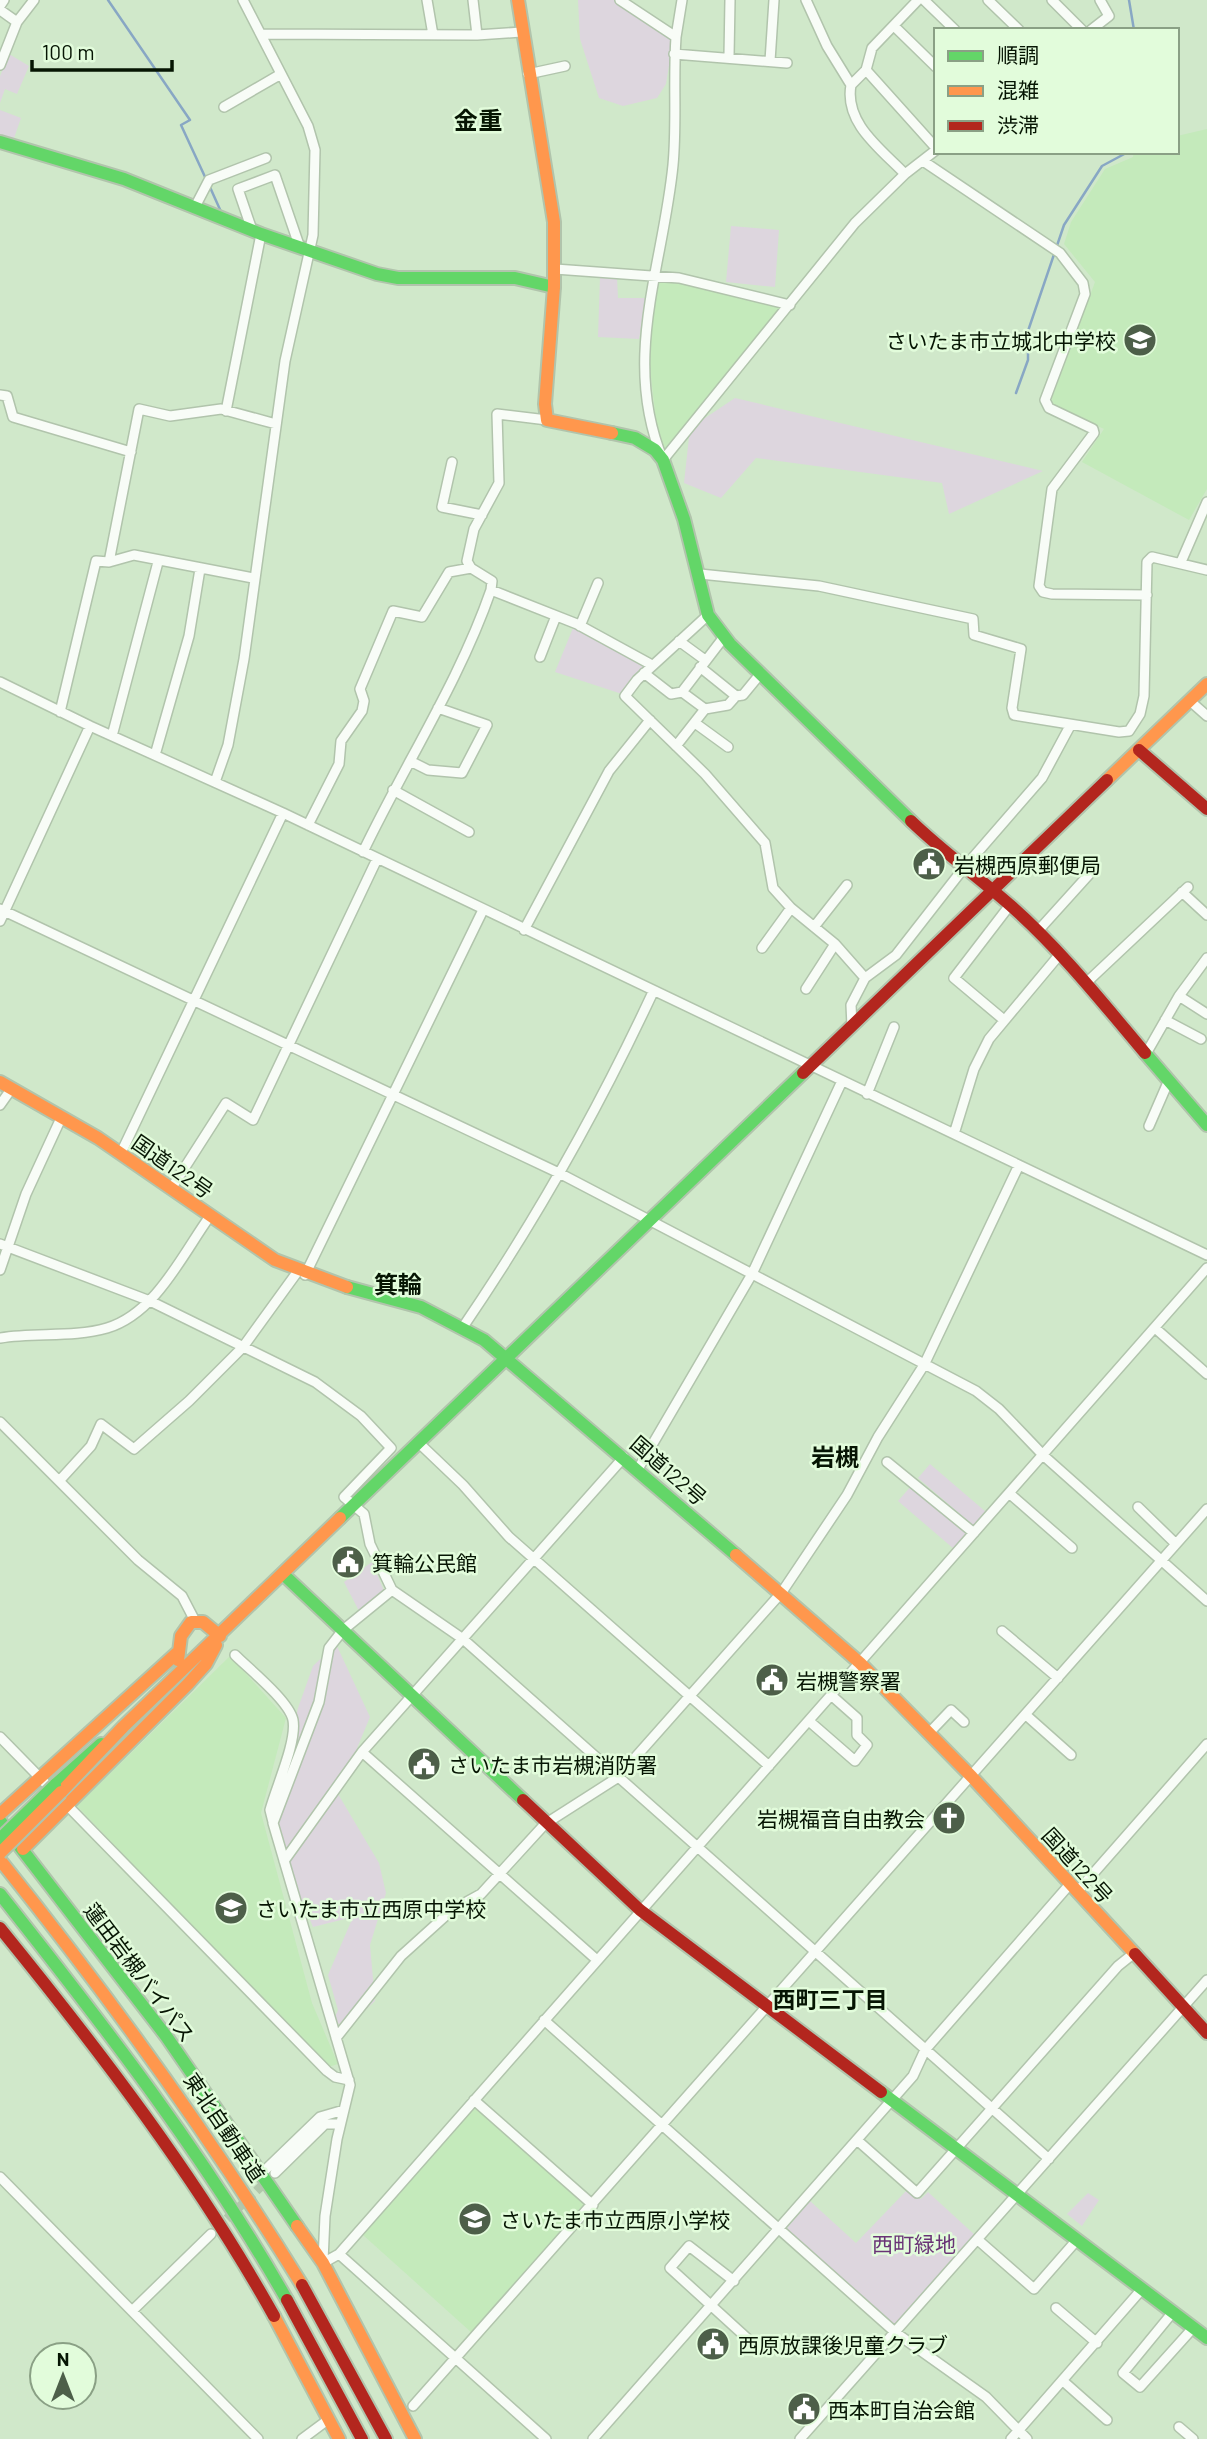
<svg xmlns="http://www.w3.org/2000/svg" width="1207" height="2439" viewBox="0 0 1207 2439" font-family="Barlow,'Noto Sans JP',sans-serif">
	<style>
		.built { fill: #c4eabb }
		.green { fill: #ddd6de }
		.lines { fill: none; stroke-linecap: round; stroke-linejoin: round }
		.stream { stroke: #88a7c4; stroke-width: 2.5 }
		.street-tunnel { stroke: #b2c8ac; stroke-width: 9; stroke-dasharray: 9 4.5; stroke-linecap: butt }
		.street-casing { stroke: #b1c4ac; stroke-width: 12 }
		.fast-casing { stroke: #b1c4ac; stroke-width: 16 }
		.slow-casing { stroke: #b1c4ac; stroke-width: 16 }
		.jam-casing { stroke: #b1c4ac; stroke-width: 16 }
		.street { stroke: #f8fcf7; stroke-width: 9 }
		.fast { stroke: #63d668; stroke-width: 12 }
		.slow { stroke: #ff974d; stroke-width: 12 }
		.jam { stroke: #b3261e; stroke-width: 12 }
		.fast-bridge-casing { stroke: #b1c4ac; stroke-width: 16; stroke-linecap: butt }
		.slow-bridge-casing { stroke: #b1c4ac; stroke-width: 16; stroke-linecap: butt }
		.fast-bridge { stroke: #63d668; stroke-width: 12 }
		.slow-bridge { stroke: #ff974d; stroke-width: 12 }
		.labels { text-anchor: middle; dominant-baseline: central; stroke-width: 5; stroke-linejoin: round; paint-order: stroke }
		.poi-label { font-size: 21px; fill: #061503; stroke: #e2fcdb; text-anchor: start }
		.street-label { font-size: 21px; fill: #061503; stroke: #e2fcdb }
		.park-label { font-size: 21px; fill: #693376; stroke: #e2fcdb }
		.neighbourhood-label { font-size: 23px; font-weight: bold; fill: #061503; stroke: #e2fcdb }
		.quarter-label { font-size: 24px; font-weight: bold; fill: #061503; stroke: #e2fcdb }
	</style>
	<rect width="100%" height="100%" fill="#d0e8ca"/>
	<path class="built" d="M 1207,129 L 1207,489 L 1189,520 L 1082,462 L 1104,429 L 1053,405 L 1052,398 L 1095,282 L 1064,244 L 1071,222 L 1105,169 L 1133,157 L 1134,152 L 1177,152 L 1177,136 Z
		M 659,278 L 783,306 L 663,451 L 659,447 L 647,342 Z
		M 230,1656 L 286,1718 L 261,1813 L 312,2003 L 338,2064 L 328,2067 L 77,1806 Z
		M 476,2105 L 588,2203 L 472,2333 L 363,2235 Z"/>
	<path class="green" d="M 578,0 L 619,0 L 673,41 L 666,84 L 657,98 L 623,106 L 599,98 L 580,39 Z
		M 9,54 L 29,66 L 17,94 L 5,89 L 0,103 L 0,76 Z
		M 0,110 L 21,118 L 13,141 L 0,138 Z
		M 731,226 L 779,230 L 775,287 L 726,282 Z
		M 600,277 L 617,278 L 618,298 L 646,298 L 639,339 L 598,337 Z
		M 735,398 L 1043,471 L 949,514 L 942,483 L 756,458 L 721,498 L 684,483 L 690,428 Z
		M 573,628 L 642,664 L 643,669 L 622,694 L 555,672 Z
		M 930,1464 L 986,1512 L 974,1526 L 918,1478 Z
		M 912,1485 L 968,1533 L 954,1549 L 898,1501 Z
		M 372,1562 L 384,1591 L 359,1611 L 344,1582 Z
		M 336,1644 L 370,1717 L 338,1794 L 379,1863 L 386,1893 L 370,1945 L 375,2001 L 352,2023 L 332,2024 L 338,2010 L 328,1975 L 353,1917 L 313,1927 L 296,1887 L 275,1810 L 298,1708 L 313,1666 Z
		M 907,2190 L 921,2199 L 928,2192 L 976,2236 L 895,2325 L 786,2229 L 810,2201 L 856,2243 Z
		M 1088,2193 L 1099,2200 L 1082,2226 L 1067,2214 Z"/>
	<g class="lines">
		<path class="stream" d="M 108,0 L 190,120 L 181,125 L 206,179
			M 1129,0 L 1134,30
			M 209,185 L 222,214
			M 1016,393 L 1028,360 L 1028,331 L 1064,225 L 1102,166 L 1128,152"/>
		<path class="street-tunnel" d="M 217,2228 L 268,2180"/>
		<defs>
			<path id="street" d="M 427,0 L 433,35
				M 473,0 L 477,35
				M 620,0 L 676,37 C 673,80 677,123 673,165 C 663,267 621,359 663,460 L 855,223 L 905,174 L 936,150
				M 806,0 L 827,46 L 851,85 C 844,123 881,149 905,174
				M 924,0 L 955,30
				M 988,0 L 1019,30
				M 1052,0 L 1082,30
				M 0,6 L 4,0
				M 0,10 L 17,22 L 0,65
				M 17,22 L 34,0
				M 894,26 L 936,67
				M 1091,30 L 1109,16 L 1100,0
				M 261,34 L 477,35 L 521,32
				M 676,37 L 682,0
				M 674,54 L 787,63
				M 729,56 L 730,0
				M 770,61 L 774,0
				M 866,70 L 872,48 L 918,0
				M 528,74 L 565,66
				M 851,85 L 866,70 L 936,148
				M 224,107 L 281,74
				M 923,161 L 1060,253 L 1083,283 L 1085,294 L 1045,400 L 1049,408 L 1093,429 L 1094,433 L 1052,489 L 1039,586 L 1043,592 L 1052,594 L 1147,595
				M 195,207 L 209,180 L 266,158
				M 252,230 L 238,189 L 275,175 L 299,245
				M 555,269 L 679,278 L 790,305
				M 0,395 L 7,396 L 13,417 L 131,452
				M 226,411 L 261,234
				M 452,462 L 442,507 L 482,515
				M 109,562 L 139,409 L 170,416 L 221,409 L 276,424
				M 1181,562 L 1207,502
				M 700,574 L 819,586 L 973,619 L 974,635 L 1021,649 L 1012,708 L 1014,715 L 1119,732 L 1129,731 L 1140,714 L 1144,696 L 1147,562 L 1152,557 L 1207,570
				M 491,590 L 577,624 L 652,665
				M 708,615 L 637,680 L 625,696 L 705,774 L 765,843 L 773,888 L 791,908 L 835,944 L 865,978
				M 580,626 L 598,583
				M 679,641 L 705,660
				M 540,657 L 556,616
				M 700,667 L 736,696
				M 644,673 L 671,694 L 682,692 L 724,637
				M 0,682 L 90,726 L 283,813 L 1207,1255
				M 682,692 L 705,709
				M 1190,701 L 1207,716
				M 60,712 L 96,561 L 109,562 L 134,555 L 253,578
				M 695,723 L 728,747
				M 112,736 L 158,562
				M 676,746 L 705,709 L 728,705 L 736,696 L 743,695 L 761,673
				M 155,755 L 189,636 L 200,569
				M 410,761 L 428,770 L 462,773 L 487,725 L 438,708
				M 215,782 L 228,745 L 244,659 L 285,361 L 313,235 L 315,150 L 308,126 L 243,0
				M 393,790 L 469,832
				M 308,825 L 339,764 L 341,741 L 362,711 L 364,701 L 360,689 L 393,611 L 422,617 L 449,572 L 471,568
				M 363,852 C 405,764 459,682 491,590 L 492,581 L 471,568 L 467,561 L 474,529 L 499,483 L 497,414 L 547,420
				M 1182,892 L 1207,915
				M 0,909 L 561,1174 L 976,1391 L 999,1409 L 1044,1456 L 1207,1601
				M 0,921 L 90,726
				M 814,927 L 847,885
				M 524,930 L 609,771 L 650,720
				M 1037,932 L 1093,870
				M 762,948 L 791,908
				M 1085,984 L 1188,887
				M 806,989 L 835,944
				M 1179,996 L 1207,1014
				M 1004,1020 L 954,978 L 1010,905
				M 1165,1020 L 1201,1039
				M 852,1026 L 851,1005 L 865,978 L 896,955 L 963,869 L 1042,778 L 1070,726
				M 1147,1052 L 1179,996 L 1207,958
				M 867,1094 L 894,1027
				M 0,1105 L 12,1088
				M 1149,1126 L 1169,1080
				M 954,1134 L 974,1069 L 989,1039 L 1060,954
				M 121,1153 L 283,813
				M 171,1189 L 226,1103 L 253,1120 L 377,859
				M 0,1244 L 150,1301 L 315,1382 L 361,1416 L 391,1448 L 344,1497 L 364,1514 L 370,1544 L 392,1590 L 463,1639 L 1049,2159
				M 0,1270 L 26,1194 L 62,1116
				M 305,1275 L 483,910
				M 463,1327 C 536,1220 598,1110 653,992
				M 1155,1328 L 1207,1374
				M 0,1338 C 35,1332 73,1338 107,1328 C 156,1313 182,1255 210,1216
				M 0,1422 L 138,1560 L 182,1596 L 195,1621
				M 420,1444 L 463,1485 L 509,1537 L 769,1766
				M 887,1462 L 974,1533
				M 638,1469 L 752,1274 L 842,1081
				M 60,1480 L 91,1446 L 101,1424 L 134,1449 L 189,1401 L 243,1347 L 298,1271
				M 1009,1493 L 1072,1548
				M 1138,1507 L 1176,1544
				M 1002,1631 L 1058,1678
				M 235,1655 C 249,1669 289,1701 293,1720 C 297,1742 276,1787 270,1810 L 273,1822
				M 1026,1715 L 1071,1755
				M 809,1721 L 855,1761 L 867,1745 L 857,1735 L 857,1718 L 831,1695
				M 930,1732 L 951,1710 L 964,1722
				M 0,1737 L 53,1791
				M 362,1752 L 597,1960
				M 63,1801 L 327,2071 L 335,2077 L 349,2080
				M 284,1861 L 362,1752 L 624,1457
				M 1077,1892 L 1207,1744
				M 544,2020 L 896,2333 L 986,2397 L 1027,2439
				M 336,2038 L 401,1956 L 452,1910 L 481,1894 L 545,1824 L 617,1778 L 782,1592 L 847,1495 L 878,1437 L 924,1365 L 1019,1165
				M 474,2100 L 593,2205
				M 857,2140 L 917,2193 L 1118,1966 L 1133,1954
				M 262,2173 L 320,2117 L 344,2110
				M 275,2173 L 325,2124 L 340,2124
				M 0,2177 L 258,2439
				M 978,2240 L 1034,2289 L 1076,2241
				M 339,2254 L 546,2439
				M 323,2261 L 325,2216 L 337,2139 L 350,2085 L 273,1823 L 319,1702 L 329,1648 L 343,1630 L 392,1590
				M 323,2263 L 339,2254 L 1207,1268
				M 734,2281 L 689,2246 L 670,2268 L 760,2350
				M 1056,2308 L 1097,2343
				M 132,2311 L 211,2234
				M 1173,2312 L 1123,2373 L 1140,2387 L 1193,2328
				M 1063,2381 L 1107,2420
				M 413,2406 L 1207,1509
				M 1179,2427 L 1193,2439
				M 302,2439 L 329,2419
				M 593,2439 L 913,2076 L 925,2050 L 1070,1884
				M 800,2439 L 1207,1980
				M 1011,2439 L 1142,2289"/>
			<path id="fast" d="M 0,142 L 124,179 L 261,234 L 377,274 L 398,278 L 515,278 L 554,287
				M 612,433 L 635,438 L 655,450 L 663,460 L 684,519 L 708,615 L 730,644 L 911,821
				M 1145,1053 L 1207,1125
				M 347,1287 L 421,1307 L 484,1340 L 736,1555
				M 340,1518 L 803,1073
				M 283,1574 L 523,1800
				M 55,1785 L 101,1744
				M 0,1821 L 166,2036 L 297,2226
				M 0,1894 C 103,2024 205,2156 287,2300
				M 881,2092 L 1207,2338"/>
			<path id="slow" d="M 518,0 L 554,222 L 554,287 L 545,404 L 547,420 L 612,433
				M 1107,780 L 1207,684
				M 0,1082 L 98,1138 L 275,1260 L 347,1287
				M 736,1555 L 860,1663 L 972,1777 L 1135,1954
				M 178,1660 L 181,1636 L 191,1622 L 203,1622 L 220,1636
				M 61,1792 L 123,1727 L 340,1518
				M 0,1814 L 177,1653
				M 23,1849 L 188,1684 L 206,1664 L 216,1645
				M 0,1860 C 109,1996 210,2136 302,2285
				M 297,2226 L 323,2263 L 415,2439
				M 274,2316 L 339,2439"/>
			<path id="jam" d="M 1139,750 L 1207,809
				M 911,821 C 942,851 977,876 1010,905 C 1060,949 1102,1002 1145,1053
				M 803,1073 L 1107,780
				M 523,1800 L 640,1910 L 881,2092
				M 0,1928 C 100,2051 197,2178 274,2316
				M 1135,1954 L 1207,2033
				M 302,2285 L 386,2439
				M 287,2300 L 362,2439"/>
		</defs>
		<use href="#street" class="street-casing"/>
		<use href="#fast" class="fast-casing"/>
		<use href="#slow" class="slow-casing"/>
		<use href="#jam" class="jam-casing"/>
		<use href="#street" class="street"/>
		<use href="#fast" class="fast"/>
		<use href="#slow" class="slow"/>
		<use href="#jam" class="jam"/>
		<defs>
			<path id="fast-bridge" d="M 0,1839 L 55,1785"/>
			<path id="slow-bridge" d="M 0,1853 L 61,1792"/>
		</defs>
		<use href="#fast-bridge" class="fast-bridge-casing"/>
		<use href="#slow-bridge" class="slow-bridge-casing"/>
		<use href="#fast-bridge" class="fast-bridge"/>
		<use href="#slow-bridge" class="slow-bridge"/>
	</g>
	<defs>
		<symbol id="school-disc" viewBox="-11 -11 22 22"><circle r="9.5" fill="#4d5f49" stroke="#e2fcdb"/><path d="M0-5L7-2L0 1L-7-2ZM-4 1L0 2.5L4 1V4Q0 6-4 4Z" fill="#fff"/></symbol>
		<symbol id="civic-disc" viewBox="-11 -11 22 22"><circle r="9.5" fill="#4d5f49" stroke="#e2fcdb"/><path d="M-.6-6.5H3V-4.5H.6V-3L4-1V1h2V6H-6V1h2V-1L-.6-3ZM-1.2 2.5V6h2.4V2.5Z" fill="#fff"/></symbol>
		<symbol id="church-disc" viewBox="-11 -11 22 22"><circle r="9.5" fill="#4d5f49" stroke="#e2fcdb"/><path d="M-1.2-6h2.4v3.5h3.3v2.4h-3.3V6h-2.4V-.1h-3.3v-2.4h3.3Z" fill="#fff"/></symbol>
	</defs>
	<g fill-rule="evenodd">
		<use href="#school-disc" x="1121" y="321" width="38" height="38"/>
		<use href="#civic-disc" x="910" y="845" width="38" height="38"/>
		<use href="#civic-disc" x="329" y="1543" width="38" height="38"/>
		<use href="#civic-disc" x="753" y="1661" width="38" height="38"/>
		<use href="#civic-disc" x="405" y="1745" width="38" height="38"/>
		<use href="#church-disc" x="930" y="1799" width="38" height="38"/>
		<use href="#school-disc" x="212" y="1889" width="38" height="38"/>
		<use href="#school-disc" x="456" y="2200" width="38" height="38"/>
		<use href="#civic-disc" x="694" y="2325" width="38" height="38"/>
		<use href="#civic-disc" x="785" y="2390" width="38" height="38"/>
	</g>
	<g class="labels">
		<g class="poi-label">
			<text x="1116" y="340" text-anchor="end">さいたま市立城北中学校</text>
			<text x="954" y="864">岩槻西原郵便局</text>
			<text x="372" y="1562">箕輪公民館</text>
			<text x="796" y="1680">岩槻警察署</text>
			<text x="448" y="1764">さいたま市岩槻消防署</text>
			<text x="925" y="1818" text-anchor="end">岩槻福音自由教会</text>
			<text x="256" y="1908">さいたま市立西原中学校</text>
			<text x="500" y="2219">さいたま市立西原小学校</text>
			<text x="738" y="2344">西原放課後児童クラブ</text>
			<text x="828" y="2409">西本町自治会館</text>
		</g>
		<g class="street-label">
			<text transform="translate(173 1166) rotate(35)">国道122号</text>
			<text transform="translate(669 1470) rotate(41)">国道122号</text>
			<text transform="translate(1078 1865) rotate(48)">国道122号</text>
			<text transform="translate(140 1972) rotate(53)">蓮田岩槻バイパス</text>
			<text transform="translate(225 2127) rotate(56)">東北自動車道</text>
		</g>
		<g class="park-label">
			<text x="914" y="2243">西町緑地</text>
		</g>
		<g class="neighbourhood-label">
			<text x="830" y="1999">西町三丁目</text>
		</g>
		<g class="quarter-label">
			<text x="478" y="119">金重</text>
			<text x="398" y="1283">箕輪</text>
			<text x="835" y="1456">岩槻</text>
		</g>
	</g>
	<rect x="934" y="28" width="245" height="126" fill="#e2fcdb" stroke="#8aa085" stroke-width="2"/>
	<rect x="948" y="51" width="35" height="10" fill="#63d668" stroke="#8aa085" stroke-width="2"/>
	<text x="997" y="63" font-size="21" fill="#061503">順調</text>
	<rect x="948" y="86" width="35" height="10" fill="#ff974d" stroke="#8aa085" stroke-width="2"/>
	<text x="997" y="98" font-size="21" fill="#061503">混雑</text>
	<rect x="948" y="121" width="35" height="10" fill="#b3261e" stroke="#8aa085" stroke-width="2"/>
	<text x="997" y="133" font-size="21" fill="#061503">渋滞</text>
	<g transform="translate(63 2376)"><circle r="33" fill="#e2fcdb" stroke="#8aa085" stroke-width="2"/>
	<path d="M0-5L12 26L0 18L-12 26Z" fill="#4d5f49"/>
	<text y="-10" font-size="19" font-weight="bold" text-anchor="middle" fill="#061503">N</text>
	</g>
	<path d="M32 60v10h140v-10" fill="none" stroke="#061503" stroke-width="3.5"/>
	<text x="42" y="60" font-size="21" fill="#061503" stroke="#e2fcdb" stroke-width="5" paint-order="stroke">100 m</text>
</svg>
